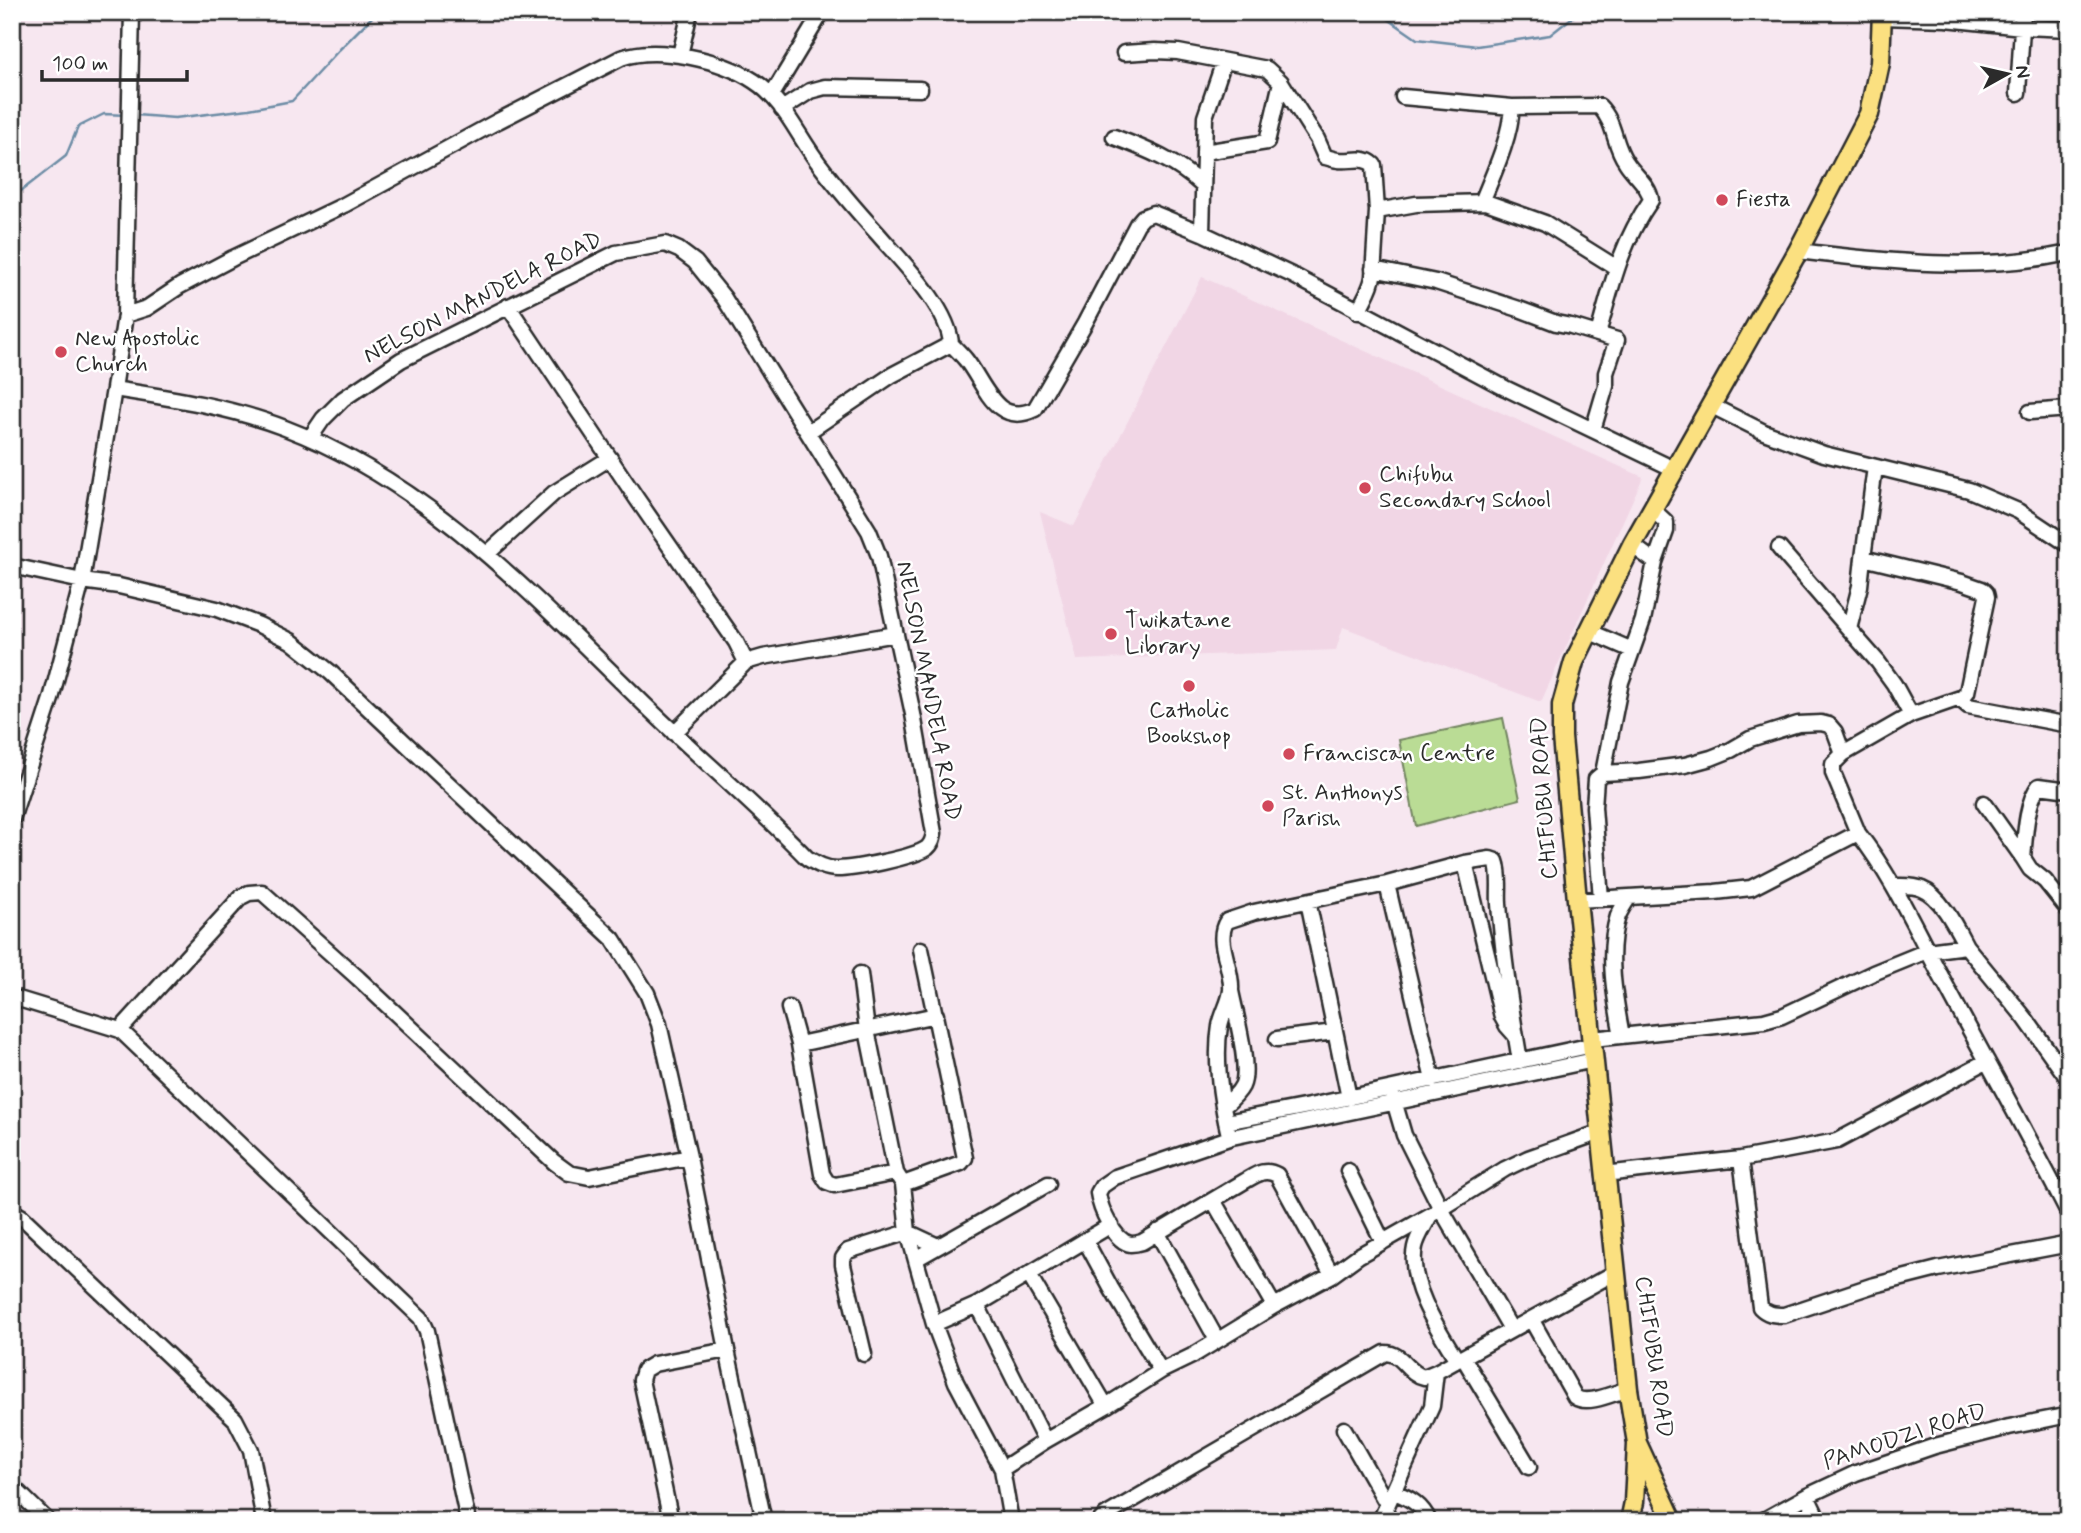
<svg xmlns="http://www.w3.org/2000/svg" width="2081" height="1533" viewBox="0 0 2081 1533" font-family="Mynerve,sans-serif">
	<style>
		.built { fill: #f1d6e5 }
		.green { fill: #badc95; stroke: #728460; stroke-width: 2 }
		.lines { fill: none; stroke-linecap: round; stroke-linejoin: round }
		.stream { stroke: #6c8ca5; stroke-width: 2.5 }
		.minor-casing { stroke: #2b2b2b; stroke-width: 19 }
		.major-casing { stroke: #2b2b2b; stroke-width: 23 }
		.minor { stroke: #fff; stroke-width: 14 }
		.major { stroke: #fbe080; stroke-width: 18 }
		.poi-dot { fill: #d1495b; stroke: #fff; stroke-width: 2.5 }
		.labels { text-anchor: middle; dominant-baseline: central; stroke-width: 5; stroke-linejoin: round; paint-order: stroke }
		.poi-label { font-size: 23px; fill: #2b2b2b; stroke: #fff; text-anchor: start }
		.street-label { font-size: 23px; fill: #2b2b2b; stroke: #fff }
	</style>
	<rect width="100%" height="100%" fill="#f7e7f0"/>
	<filter id="ink" filterUnits="userSpaceOnUse"><feTurbulence type="fractalNoise" baseFrequency=".0143" numOctaves="2"/><feDisplacementMap in="SourceGraphic" scale="14" xChannelSelector="R" yChannelSelector="G"/><feConvolveMatrix kernelMatrix="1 2 1 2 8 2 1 2 1" color-interpolation-filters="sRGB"/></filter>
	<g filter="url(#ink)">
		<path class="built" d="M 1202,277 L 1643,477 L 1541,702 L 1343,627 L 1336,650 L 1077,660 L 1040,512 L 1074,526 Z"/>
		<path class="green" d="M 1503,718 L 1520,799 L 1416,826 L 1399,740 Z"/>
		<g class="lines">
			<path class="stream" d="M 1378,12 L 1417,39 L 1477,46 L 1550,35 L 1579,12
				M 136,115 L 175,118 L 249,109 L 292,101 L 339,50 L 377,12
				M 12,198 L 66,156 L 78,127 L 104,114 L 126,115"/>
			<defs>
				<path id="minor" d="M 1882,17 L 1946,19 L 2022,27 L 2069,29
					M 1124,53 L 1155,51 L 1178,52 L 1267,69 L 1281,82 L 1317,139 L 1325,157 C 1326,157 1336,160 1338,160 C 1351,162 1363,155 1374,165 L 1377,211 L 1373,276 C 1372,288 1363,300 1358,312
					M 680,55 L 690,12
					M 2018,93 L 2023,12
					M 772,95 L 822,12
					M 1403,97 L 1512,107 C 1510,139 1494,172 1482,202
					M 1512,107 L 1599,106 C 1616,123 1613,144 1626,162 C 1634,175 1649,185 1651,200 C 1621,243 1612,284 1598,334
					M 782,109 L 810,91 L 825,87 L 920,89
					M 1114,137 C 1146,149 1178,162 1203,186
					M 1204,152 L 1267,142 L 1281,82
					M 1377,211 L 1416,204 L 1486,202 L 1545,223 L 1617,268
					M 1202,233 L 1205,117 L 1224,61
					M 1798,251 C 1888,262 1980,272 2069,253
					M 1373,269 L 1436,282 L 1519,309 L 1556,323 L 1571,326 L 1617,340 L 1606,373 L 1606,386 L 1593,430
					M 508,306 L 637,499 L 736,642 L 746,662 L 763,657 L 896,634
					M 125,315 L 147,308 L 180,286 L 233,258 L 344,205 L 498,121 L 621,58 C 658,45 722,60 754,81 C 784,100 798,137 820,165 C 838,189 858,212 878,234 C 901,261 949,308 951,344 C 956,349 962,355 966,360 C 985,384 996,428 1035,409 L 1085,323 L 1137,224 L 1143,217 L 1153,213 L 1202,233 L 1294,276 L 1505,388 L 1676,470
					M 114,389 C 172,398 231,407 285,428 C 428,482 534,597 641,701 C 695,754 754,803 807,858 C 817,864 826,869 837,869 C 854,869 915,857 927,848 C 932,844 933,839 934,833 L 913,714 L 879,556 L 869,531 L 724,298 L 695,262 L 679,250 L 665,244 L 616,253 L 401,360 L 343,399 L 323,419 L 310,438
					M 1710,405 L 1764,432 L 1824,454 L 1969,490 L 2018,511 L 2069,545
					M 2030,412 L 2069,409
					M 808,432 L 892,375 L 951,344
					M 1632,545 L 1655,562
					M 1779,548 L 1849,629
					M 487,554 L 554,493 L 610,458
					M 1863,558 L 1860,586 L 1849,629 L 1878,662 L 1894,684 L 1911,715
					M 12,566 L 82,581 L 119,586 L 217,609 L 259,625 L 291,641 L 330,672 L 613,939 L 647,993 L 659,1024 L 689,1157 L 727,1350 L 764,1521
					M 1588,631 L 1632,650
					M 1960,699 L 1968,706 L 2069,725
					M 674,733 L 746,662
					M 1603,773 L 1621,682 L 1643,620 L 1655,562 L 1666,531 L 1666,522 L 1653,510
					M 2069,790 L 2039,786 C 2026,802 2025,838 2023,858 L 2030,869 L 2045,881 L 2069,911
					M 1984,803 L 2023,858
					M 12,819 L 51,699 L 82,581 L 114,389 L 125,315 L 132,12
					M 1858,833 L 1833,773 L 1833,764 L 1843,754 L 1911,715 L 1963,697 L 1967,692 L 1987,597 L 1986,593 L 1982,589 L 1962,582 L 1863,558 L 1875,467
					M 1465,863 L 1502,1017 L 1507,1026 L 1515,1035
					M 1387,884 L 1433,1080
					M 1894,886 C 1903,886 1914,885 1922,889 C 1941,896 1957,929 1966,946
					M 1601,899 L 1594,807 L 1596,779 L 1603,773 L 1639,771 L 1685,765 L 1711,758 L 1731,750 L 1750,739 L 1798,724 L 1821,723 L 1829,725 L 1835,732 L 1843,754
					M 1577,900 L 1715,892 L 1751,888 L 1858,833 C 1893,878 1916,930 1943,980 C 1985,1059 2029,1136 2069,1215
					M 1308,901 L 1349,1098
					M 860,974 L 867,1030 L 896,1173 L 903,1184 L 908,1232 L 934,1324 L 956,1382 L 1002,1469 L 1011,1521
					M 12,997 L 120,1030 L 421,1318 L 427,1331 L 468,1521
					M 789,1008 L 799,1044 L 822,1174 L 827,1182 L 835,1185 L 896,1173
					M 120,1030 L 241,897 L 249,893 L 262,892 L 358,978 L 554,1162 L 569,1173 L 589,1177 L 689,1157
					M 1622,1036 C 1615,999 1606,953 1618,916 C 1621,909 1625,903 1629,897
					M 1277,1039 L 1335,1032
					M 1592,1039 L 1764,1021 L 1782,1016 L 1873,973 L 1927,951 L 1966,946 L 2025,1018 L 2069,1080
					M 799,1044 L 936,1015
					M 1392,1094 L 1404,1135 L 1441,1209 L 1511,1329
					M 1223,1107 C 1230,1101 1238,1094 1242,1086 C 1251,1068 1235,1012 1231,991
					M 1226,1122 L 1314,1105 L 1593,1045
					M 1232,1137 L 1229,1135 C 1221,1101 1214,1061 1220,1026 C 1222,1014 1230,1002 1231,990 C 1233,968 1214,940 1227,921 L 1254,912 L 1387,884 L 1465,863 L 1490,859 L 1496,861 C 1501,874 1498,890 1499,904 C 1503,956 1511,1009 1520,1061
					M 1741,1159 L 1760,1307 C 1767,1314 1773,1315 1784,1315 L 1871,1286 L 1938,1269 L 2069,1244
					M 1348,1171 L 1383,1242
					M 1604,1174 L 1741,1159 L 1837,1141 L 1987,1061
					M 903,1184 L 961,1163 L 965,1158 L 921,949
					M 1213,1200 L 1274,1306
					M 12,1211 L 22,1217 L 235,1419 L 251,1450 L 264,1521
					M 1429,1217 C 1424,1227 1417,1237 1415,1247 C 1407,1283 1439,1331 1457,1360
					M 1157,1232 L 1217,1340
					M 1085,1240 L 1111,1288 L 1161,1371
					M 916,1259 L 1048,1184
					M 1029,1275 L 1106,1406
					M 1332,1275 L 1277,1175 C 1265,1168 1257,1174 1245,1181 L 1142,1242 C 1139,1243 1135,1244 1131,1244 C 1114,1242 1100,1208 1098,1193 L 1102,1186 L 1115,1177 L 1232,1137 L 1594,1060
					M 977,1305 L 1045,1441
					M 1531,1319 L 1575,1397 C 1587,1406 1614,1393 1628,1389
					M 934,1324 L 977,1305 L 1111,1225
					M 864,1354 L 843,1265 L 843,1258 L 848,1251 L 908,1232 L 938,1246
					M 1463,1357 L 1529,1467
					M 1344,1429 L 1387,1504
					M 1002,1469 L 1045,1441 L 1106,1406 L 1161,1371 L 1192,1356 L 1274,1306 L 1332,1275 L 1358,1256 L 1441,1209 L 1505,1169 L 1528,1158 L 1601,1132
					M 12,1486 L 48,1521
					M 1394,1492 C 1410,1498 1422,1505 1429,1521
					M 1807,1496 L 1819,1521
					M 671,1521 L 641,1380 L 644,1370 L 654,1364 L 727,1350
					M 1100,1521 L 1105,1516 L 1385,1353 C 1403,1353 1407,1373 1424,1377 L 1436,1372 L 1616,1272
					M 1380,1521 L 1432,1406 L 1436,1372
					M 1762,1521 L 1807,1496 L 1856,1473 L 1935,1446 L 2009,1427 L 2069,1415"/>
				<path id="major" d="M 1630,1521 L 1634,1502 L 1637,1444
					M 1673,1521 L 1637,1443 L 1628,1389 L 1577,900 L 1562,737 L 1562,705 L 1574,662 L 1632,545 L 1798,251 L 1869,114 L 1880,63 L 1882,12"/>
			</defs>
			<use href="#minor" class="minor-casing"/>
			<use href="#major" class="major-casing"/>
			<use href="#minor" class="minor"/>
			<use href="#major" class="major"/>
		</g>
	</g>
	<g class="poi-dot">
		<circle cx="1722" cy="200" r="7"/>
		<circle cx="61" cy="352" r="7"/>
		<circle cx="1365" cy="488" r="7"/>
		<circle cx="1111" cy="634" r="7"/>
		<circle cx="1189" cy="686" r="7"/>
		<circle cx="1289" cy="754" r="7"/>
		<circle cx="1268" cy="806" r="7"/>
	</g>
	<g class="labels">
		<g class="poi-label">
			<text x="1736" y="200">Fiesta</text>
			<text x="75" y="339">New Apostolic<tspan x="75" dy="26">Church</tspan></text>
			<text x="1379" y="475">Chifubu<tspan x="1379" dy="26">Secondary School</tspan></text>
			<text x="1125" y="621">Twikatane<tspan x="1125" dy="26">Library</tspan></text>
			<text x="1189" y="711" text-anchor="middle">Catholic<tspan x="1189" dy="26">Bookshop</tspan></text>
			<text x="1303" y="754">Franciscan Centre</text>
			<text x="1282" y="793">St. Anthonys<tspan x="1282" dy="26">Parish</tspan></text>
		</g>
		<g class="street-label">
			<text transform="translate(483 298) rotate(-27)">NELSON MANDELA ROAD</text>
			<text transform="translate(928 691) rotate(79)">NELSON MANDELA ROAD</text>
			<text transform="translate(1545 798) rotate(-94)">CHIFUBU ROAD</text>
			<text transform="translate(1653 1357) rotate(82)">CHIFUBU ROAD</text>
			<text transform="translate(1905 1437) rotate(-18)">PAMODZI ROAD</text>
		</g>
	</g>
	<rect width="2081" height="1533" fill="none" stroke="#fff" stroke-width="42"/>
	<rect x="21" y="21" width="2039" height="1491" fill="none" stroke="#2b2b2b" stroke-width="2.5" filter="url(#ink)"/>
	<g transform="translate(2007 74) rotate(82)" stroke="#ffffff" stroke-width="5" paint-order="stroke">
	<path d="M0-5L12 26L0 18L-12 26Z" fill="#2b2b2b"/>
	<text y="-10" font-size="19" font-weight="bold" text-anchor="middle" fill="#2b2b2b">N</text>
	</g>
	<path d="M42 70v10h145v-10" fill="none" stroke="#2b2b2b" stroke-width="3.5"/>
	<text x="52" y="70" font-size="21" fill="#2b2b2b" stroke="#ffffff" stroke-width="5" paint-order="stroke">100 m</text>
</svg>
